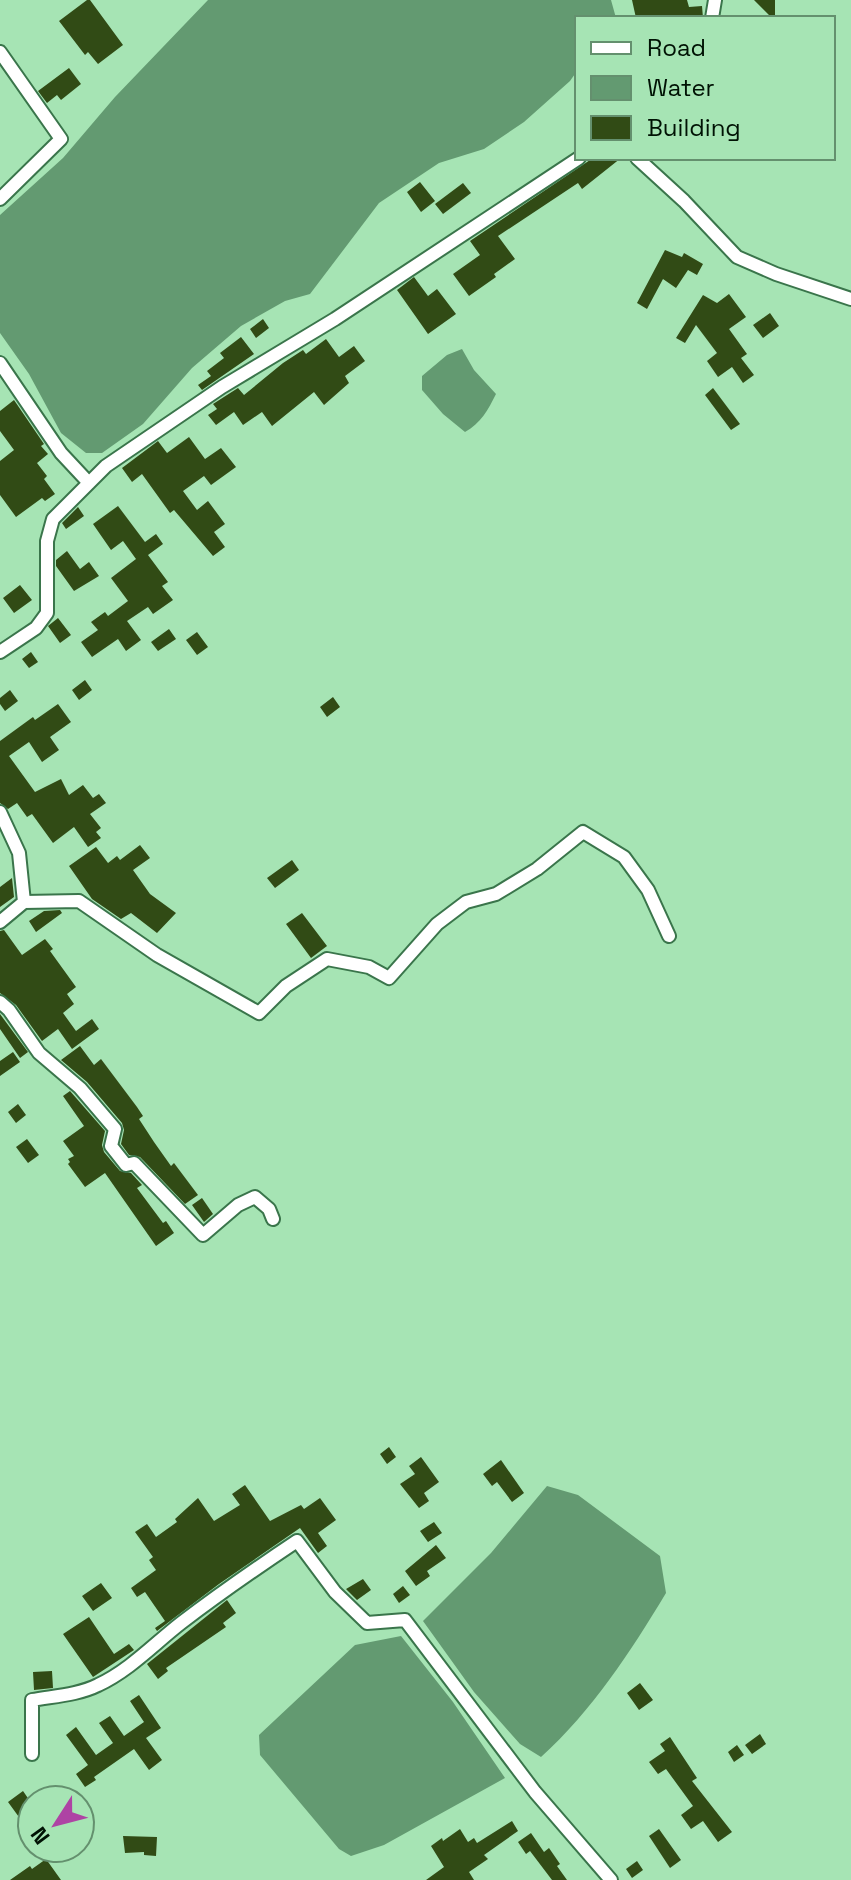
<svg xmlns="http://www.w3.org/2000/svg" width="851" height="1880" viewBox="0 0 851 1880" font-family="'Space Grotesk',sans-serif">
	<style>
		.water { fill: #639a71 }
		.building { fill: #314b15 }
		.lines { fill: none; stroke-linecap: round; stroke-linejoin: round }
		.street-casing { stroke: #3a754b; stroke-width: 16 }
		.street { stroke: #fff; stroke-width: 12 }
	</style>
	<rect width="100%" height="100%" fill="#a6e4b4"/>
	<path class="water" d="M 208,0 L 611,0 L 616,18 L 577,18 L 577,71 L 570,81 L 524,122 L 484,149 L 439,163 L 379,203 L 310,294 L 285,301 L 241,326 L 192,368 L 143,424 L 102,453 L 86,453 L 61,433 L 29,374 L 0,333 L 0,215 L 63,158 L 115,97 Z
		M 462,349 L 474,370 L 496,394 C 488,410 481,423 465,432 L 443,414 L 422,390 L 422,376 L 447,355 Z
		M 547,1486 L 578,1495 L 660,1556 L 666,1593 C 631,1651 592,1711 541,1757 L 520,1744 L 474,1692 L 423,1621 L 491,1553 Z
		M 401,1636 L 453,1702 L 505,1778 L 384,1845 L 351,1856 L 339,1849 L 260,1755 L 259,1735 L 355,1645 Z"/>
	<path class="building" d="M 87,0 L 90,0 L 123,45 L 98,64 L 88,52 L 85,55 L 59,21 Z
		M 632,0 L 687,0 L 689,7 L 702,6 L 703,18 L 636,18 Z
		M 754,0 L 775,0 L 775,18 L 772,18 Z
		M 69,68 L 81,84 L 61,100 L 57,95 L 47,103 L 38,91 Z
		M 593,158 L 621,158 L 582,189 L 578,183 L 498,236 L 515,259 L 494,274 L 496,277 L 469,296 L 453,274 L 480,255 L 470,241 Z
		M 420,182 L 435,201 L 421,212 L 407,192 Z
		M 463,183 L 471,193 L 443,214 L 435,204 Z
		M 665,250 L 682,257 L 684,253 L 703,264 L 697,275 L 688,270 L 676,288 L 663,279 L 647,309 L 637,303 Z
		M 414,277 L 428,296 L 437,289 L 456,314 L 428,334 L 397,290 Z
		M 729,294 L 746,317 L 729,329 L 747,354 L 741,358 L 754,375 L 743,383 L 732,367 L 718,377 L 707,361 L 717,353 L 696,325 L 685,343 L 676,338 L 703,295 L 717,303 Z
		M 770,313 L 779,326 L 763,338 L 753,325 Z
		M 263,319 L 269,328 L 256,338 L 250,329 Z
		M 241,337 L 254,354 L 202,390 L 198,385 L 211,376 L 207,371 L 224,358 L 220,353 Z
		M 326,339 L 339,357 L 354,346 L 365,361 L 345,376 L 349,383 L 324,405 L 314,392 L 272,426 L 262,412 L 243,425 L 234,412 L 216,425 L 208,415 L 217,409 L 213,404 L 227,395 L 238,388 L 244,395 L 283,363 L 303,350 L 306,354 Z
		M 713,388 L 740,424 L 731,430 L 705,395 Z
		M 14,400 L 44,444 L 41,446 L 48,454 L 37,463 L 47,476 L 44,479 L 55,494 L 45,501 L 42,498 L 16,517 L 0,495 L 0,461 L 14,450 L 0,431 L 0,411 Z
		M 189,437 L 205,459 L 221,448 L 236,467 L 211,485 L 204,476 L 183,491 L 197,510 L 208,501 L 225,524 L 214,532 L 225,547 L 213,556 L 174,510 L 170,513 L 142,474 L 132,482 L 122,468 L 158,441 L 167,453 Z
		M 118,506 L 145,542 L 156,534 L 163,544 L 148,555 L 168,582 L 162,586 L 173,600 L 153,614 L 148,607 L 127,621 L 141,640 L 126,651 L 118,639 L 92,657 L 81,642 L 98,630 L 91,622 L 105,612 L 108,616 L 128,601 L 111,578 L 136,559 L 123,541 L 111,550 L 93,524 Z
		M 78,507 L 84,516 L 66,529 L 62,523 Z
		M 67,551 L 80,569 L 89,562 L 99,576 L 74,591 L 56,566 L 56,560 Z
		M 20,585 L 32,600 L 14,613 L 3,598 Z
		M 58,618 L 71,635 L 60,643 L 48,626 Z
		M 169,629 L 176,639 L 158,651 L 151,642 Z
		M 197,632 L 208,647 L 197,655 L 186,640 Z
		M 31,652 L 38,662 L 29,668 L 22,659 Z
		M 85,680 L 92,690 L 79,700 L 72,690 Z
		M 10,690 L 18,701 L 5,711 L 0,704 L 0,698 Z
		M 333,697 L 340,707 L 327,717 L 320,707 Z
		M 58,704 L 71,722 L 50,737 L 59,750 L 42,762 L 29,742 L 9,756 L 35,792 L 61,779 L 69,795 L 83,785 L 93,798 L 99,794 L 106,803 L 90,814 L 101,828 L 96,832 L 101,838 L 88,847 L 74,827 L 53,843 L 32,814 L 27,817 L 17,803 L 8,809 L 0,803 L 0,741 L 33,717 L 35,720 Z
		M 140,845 L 150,858 L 133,870 L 150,894 L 176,913 L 157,933 L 131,913 L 121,919 L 92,899 L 69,866 L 96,847 L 108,863 L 117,856 L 120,860 Z
		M 292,860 L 299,870 L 275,888 L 267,878 Z
		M 12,878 L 14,897 L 0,907 L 0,887 Z
		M 60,910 L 62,913 L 36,932 L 29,921 L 44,911 Z
		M 302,913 L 327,946 L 311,958 L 286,924 Z
		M 4,930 L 22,955 L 45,939 L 53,949 L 50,951 L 76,987 L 67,994 L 74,1004 L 63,1013 L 76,1031 L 92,1019 L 99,1029 L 72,1049 L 58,1029 L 42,1041 L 16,1005 L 0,993 L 0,931 Z
		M 0,1014 L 28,1052 L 20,1058 L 0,1029 Z
		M 80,1046 L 94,1065 L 101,1059 L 137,1107 L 143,1116 L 139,1119 L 154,1142 L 171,1166 L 174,1163 L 198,1195 L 185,1204 L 140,1157 L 129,1155 L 121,1144 L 124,1130 L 122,1123 L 87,1082 L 61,1060 Z
		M 13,1052 L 20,1062 L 0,1076 L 0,1061 Z
		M 70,1091 L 105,1131 L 102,1145 L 104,1152 L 120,1171 L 131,1173 L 142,1185 L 137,1188 L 163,1223 L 166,1221 L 174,1233 L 156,1246 L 105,1173 L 85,1187 L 68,1164 L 70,1162 L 68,1159 L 74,1156 L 63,1141 L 84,1126 L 63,1096 Z
		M 18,1104 L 26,1115 L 16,1123 L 8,1112 Z
		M 27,1139 L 39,1155 L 28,1163 L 16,1147 Z
		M 202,1198 L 213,1214 L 204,1222 L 192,1205 Z
		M 389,1447 L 396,1457 L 387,1464 L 380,1454 Z
		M 421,1457 L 439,1482 L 424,1493 L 429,1501 L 419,1508 L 400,1484 L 415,1474 L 409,1466 Z
		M 501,1460 L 524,1493 L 512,1502 L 497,1482 L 492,1486 L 483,1474 Z
		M 245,1485 L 270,1521 L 301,1505 L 304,1509 L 320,1498 L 336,1520 L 318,1533 L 327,1546 L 318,1553 L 300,1528 L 219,1584 L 157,1631 L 155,1628 L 165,1621 L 145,1592 L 137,1597 L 131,1588 L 156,1570 L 149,1560 L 153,1557 L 135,1532 L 147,1524 L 156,1537 L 177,1522 L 175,1519 L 198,1498 L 214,1521 L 240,1505 L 232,1494 Z
		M 434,1522 L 442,1533 L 428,1542 L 420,1531 Z
		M 436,1545 L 446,1558 L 427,1571 L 430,1576 L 416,1586 L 405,1571 Z
		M 363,1579 L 371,1590 L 357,1600 L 346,1589 Z
		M 101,1583 L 112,1598 L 93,1611 L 82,1596 Z
		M 403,1586 L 410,1595 L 399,1603 L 393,1594 Z
		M 227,1600 L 236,1613 L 223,1623 L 226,1627 L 166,1668 L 168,1671 L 158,1679 L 147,1664 Z
		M 89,1617 L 114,1654 L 129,1644 L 134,1650 L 93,1677 L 63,1634 Z
		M 52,1671 L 53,1688 L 34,1690 L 33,1672 Z
		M 640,1683 L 653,1700 L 639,1710 L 627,1693 Z
		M 139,1695 L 161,1728 L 146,1738 L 162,1760 L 149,1770 L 134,1749 L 94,1777 L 96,1780 L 85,1787 L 76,1774 L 88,1765 L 66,1735 L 76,1727 L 96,1755 L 113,1743 L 99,1723 L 110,1716 L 124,1736 L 144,1722 L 130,1701 Z
		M 760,1734 L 766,1744 L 752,1754 L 745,1745 Z
		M 670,1737 L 697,1778 L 692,1781 L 732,1832 L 718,1842 L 703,1821 L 691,1829 L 681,1815 L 693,1806 L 666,1769 L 658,1774 L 649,1762 L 665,1751 L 660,1744 Z
		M 737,1745 L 744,1755 L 734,1762 L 728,1752 Z
		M 23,1791 L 32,1804 L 32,1835 L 8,1802 Z
		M 512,1821 L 518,1831 L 484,1855 L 488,1859 L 469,1872 L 474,1880 L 426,1880 L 444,1867 L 431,1846 L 442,1838 L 443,1841 L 460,1829 L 468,1842 L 474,1838 L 477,1843 Z
		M 659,1829 L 681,1860 L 670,1868 L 649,1836 Z
		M 531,1833 L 544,1852 L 549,1848 L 560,1864 L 557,1866 L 567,1880 L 552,1880 L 530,1851 L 526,1854 L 518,1842 Z
		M 123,1836 L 157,1837 L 156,1856 L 144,1855 L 144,1852 L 125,1853 Z
		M 46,1859 L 61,1880 L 10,1880 L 30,1866 L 32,1869 Z
		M 637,1861 L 643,1870 L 632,1878 L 626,1869 Z"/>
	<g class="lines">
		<defs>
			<path id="street" d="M 712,18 L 715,0
				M 0,52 L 61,139 L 0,199
				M 637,158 L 684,201 L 737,257 L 776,274 L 851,299
				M 0,363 L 61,453 L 89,483
				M 0,652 L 36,628 L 47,613 L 47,541 L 53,519 L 106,466 L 222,387 L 335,319 L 579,158
				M 0,812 L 19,853 L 24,902 L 0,922
				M 24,902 L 79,901 L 157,955 L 259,1013 L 286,986 L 327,959 L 369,967 L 389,978 L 437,924 L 466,902 L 496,894 L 537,869 L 583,832 L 624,857 L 648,890 L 669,936
				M 0,1002 L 9,1010 L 39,1053 L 80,1088 L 115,1129 L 111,1146 L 126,1165 L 134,1163 L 203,1235 L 238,1205 L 255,1197 L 269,1209 L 273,1219
				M 32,1754 L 32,1700 C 54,1696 78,1695 98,1685 C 130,1670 154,1644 181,1623 C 219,1594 258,1567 297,1541 L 335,1592 L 367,1623 L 405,1620 L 535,1792 L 611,1880"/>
		</defs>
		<use href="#street" class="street-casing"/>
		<use href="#street" class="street"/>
	</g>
	<rect x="575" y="16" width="260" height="144" fill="#a6e4b4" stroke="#64906e" stroke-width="2"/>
	<rect x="591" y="42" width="40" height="12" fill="#ffffff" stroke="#64906e" stroke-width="2"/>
	<text x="647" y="56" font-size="24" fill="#001204">Road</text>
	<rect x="591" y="76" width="40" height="24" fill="#639a71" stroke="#64906e" stroke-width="2"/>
	<text x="647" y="96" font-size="24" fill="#001204">Water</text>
	<rect x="591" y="116" width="40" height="24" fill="#314b15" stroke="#64906e" stroke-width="2"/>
	<text x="647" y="136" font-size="24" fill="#001204">Building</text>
	<g transform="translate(56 1824) rotate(234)"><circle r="38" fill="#a6e4b4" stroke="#64906e" stroke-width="2"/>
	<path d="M0-6L14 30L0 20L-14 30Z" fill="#ae43a4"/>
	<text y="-12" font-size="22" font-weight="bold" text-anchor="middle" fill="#001204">N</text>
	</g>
</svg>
